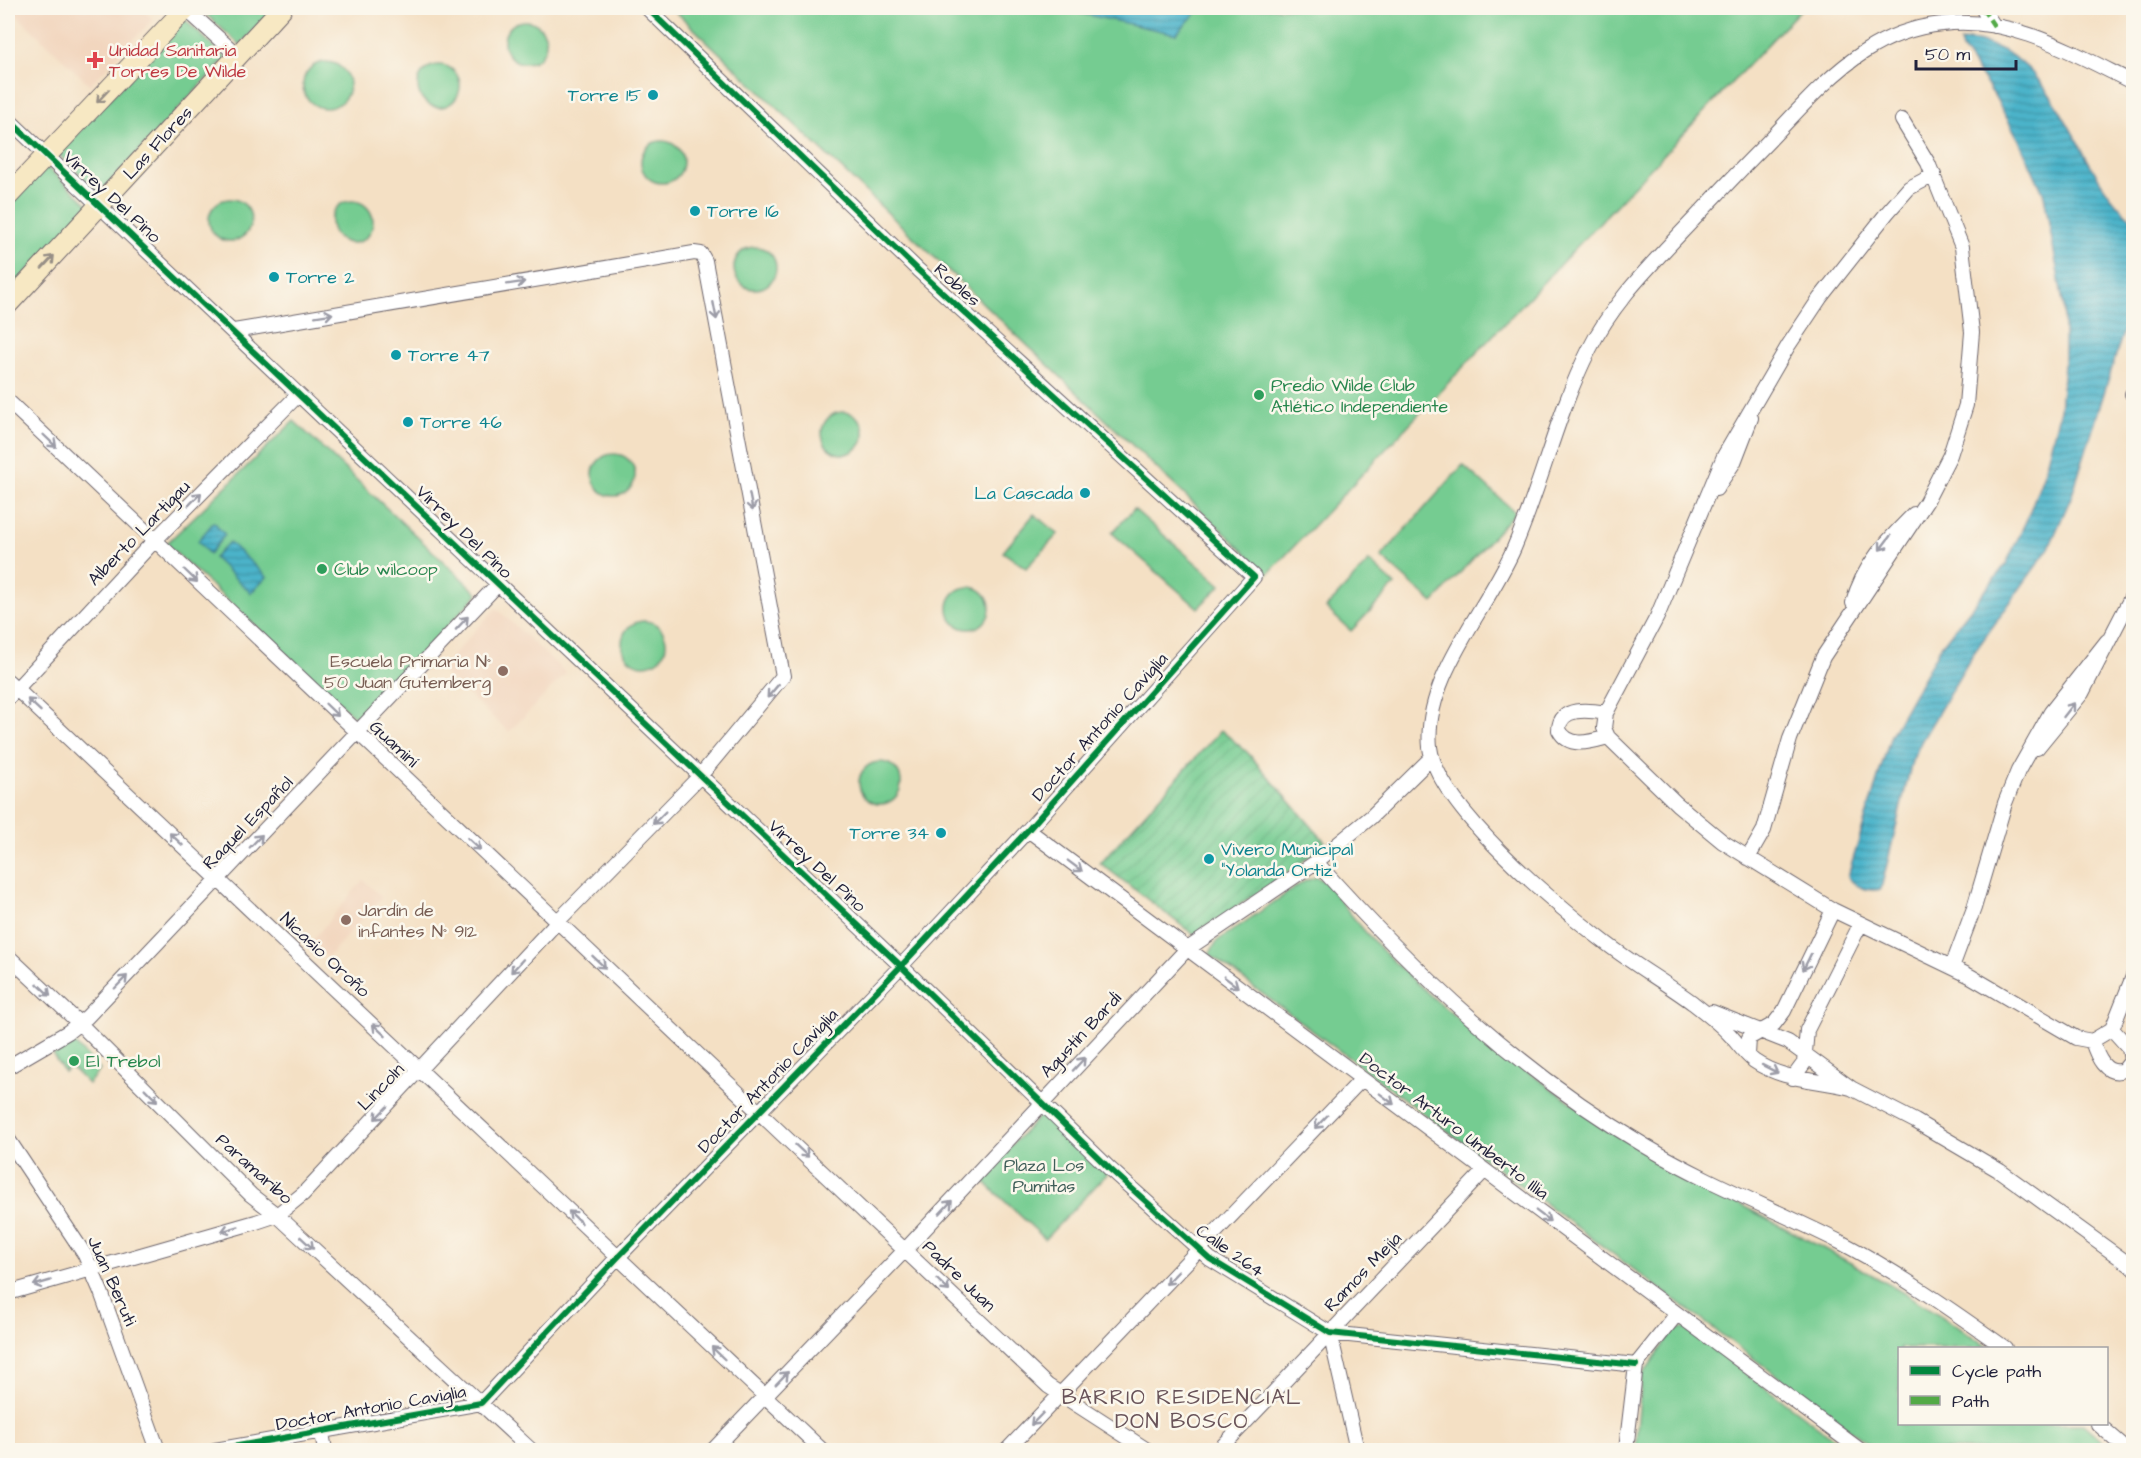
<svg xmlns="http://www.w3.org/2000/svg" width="2141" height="1458" viewBox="0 0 2141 1458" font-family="'Architects Daughter',sans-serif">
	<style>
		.built { fill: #f2d5bd }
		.green { fill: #74cc91; stroke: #4b7766; stroke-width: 1.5 }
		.garden { fill: url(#garden-furrows); stroke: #4b7766; stroke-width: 1.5 }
		.water { fill: url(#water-rules); stroke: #376b82; stroke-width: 1.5 }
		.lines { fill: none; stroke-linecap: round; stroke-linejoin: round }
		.street-casing { stroke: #6c646b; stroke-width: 16 }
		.secondary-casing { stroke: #6c646b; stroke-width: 22 }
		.street { stroke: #fff; stroke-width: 14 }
		.secondary { stroke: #f7e8c3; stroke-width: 20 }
		.quiet { stroke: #53aa46; stroke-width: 4.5; stroke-dasharray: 9 4.5; stroke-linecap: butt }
		.cycleway-casing { stroke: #fbf7ec; stroke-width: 10 }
		.cycleway { stroke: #00873e; stroke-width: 6 }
		.oneway { stroke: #978f86 }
		.oneway2 { stroke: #9c9ca7 }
		.health-dot { fill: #e0444e; stroke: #fbf7ec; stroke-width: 2 }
		.culture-dot { fill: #0f9aa8; stroke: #fbf7ec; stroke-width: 2 }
		.leisure-dot { fill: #2e9e5b; stroke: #fbf7ec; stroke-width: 2 }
		.education-dot { fill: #8d6e63; stroke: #fbf7ec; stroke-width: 2 }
		.labels { text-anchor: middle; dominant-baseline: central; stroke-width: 5; stroke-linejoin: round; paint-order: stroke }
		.health-label { font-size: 18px; fill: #be3a42; stroke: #fbf7ec; text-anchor: start }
		.culture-label { font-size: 18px; fill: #0d838f; stroke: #fbf7ec; text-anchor: start }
		.street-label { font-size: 18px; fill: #22223b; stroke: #fbf7ec }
		.leisure-label { font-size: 18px; fill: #27864d; stroke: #fbf7ec; text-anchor: start }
		.education-label { font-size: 18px; fill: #785e54; stroke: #fbf7ec; text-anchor: end }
		.park-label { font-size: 18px; fill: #3f5e59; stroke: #fbf7ec }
		.quarter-label { font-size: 21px; letter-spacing: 1.5px; fill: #695359; stroke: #fbf7ec }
	</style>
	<defs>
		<pattern id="garden-furrows" width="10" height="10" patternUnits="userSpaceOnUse" patternTransform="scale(1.5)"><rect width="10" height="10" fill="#74cc91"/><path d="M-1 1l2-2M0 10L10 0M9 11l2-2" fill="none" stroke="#64af7e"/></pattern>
		<pattern id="water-rules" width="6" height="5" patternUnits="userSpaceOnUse" patternTransform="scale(1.5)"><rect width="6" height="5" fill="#4cb4ca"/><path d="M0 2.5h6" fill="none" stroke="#3f92a5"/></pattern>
	</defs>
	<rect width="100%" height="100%" fill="#fbf7ec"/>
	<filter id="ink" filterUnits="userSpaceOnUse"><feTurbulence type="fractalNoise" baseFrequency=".0167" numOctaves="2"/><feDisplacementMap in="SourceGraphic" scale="12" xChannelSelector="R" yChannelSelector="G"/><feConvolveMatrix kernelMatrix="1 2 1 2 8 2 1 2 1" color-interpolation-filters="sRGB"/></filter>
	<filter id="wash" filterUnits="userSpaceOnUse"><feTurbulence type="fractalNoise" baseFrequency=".008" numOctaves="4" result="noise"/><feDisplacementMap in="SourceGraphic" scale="24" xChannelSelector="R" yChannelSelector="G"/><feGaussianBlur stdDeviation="1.35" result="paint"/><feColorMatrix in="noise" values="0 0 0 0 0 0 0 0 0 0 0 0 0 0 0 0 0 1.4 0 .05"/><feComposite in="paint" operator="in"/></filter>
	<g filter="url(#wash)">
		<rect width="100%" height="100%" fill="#f4e0c4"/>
		<path class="built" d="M 9,8 L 141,8 L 153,19 L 90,85 Z
			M 496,608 L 566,673 L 509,732 L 440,669 Z
			M 363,880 L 382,897 L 327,958 L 311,942 Z"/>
		<path class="green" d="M 199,8 L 274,8 L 240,45 Z
			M 672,8 L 1802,8 L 1268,574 Z
			M 184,19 L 226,58 L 100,193 L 58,154 Z
			M504 42a21 21 0 1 1 42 0a21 21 0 1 1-42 0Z
			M303 85a23 23 0 1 1 46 0a23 23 0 1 1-46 0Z
			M418 86a21 21 0 1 1 42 0a21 21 0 1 1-42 0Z
			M641 162a21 21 0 1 1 42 0a21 21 0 1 1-42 0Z
			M 46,166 L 89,205 L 8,293 L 8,208 Z
			M209 220a21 21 0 1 1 42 0a21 21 0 1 1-42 0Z
			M331 222a21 21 0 1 1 42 0a21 21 0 1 1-42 0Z
			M734 268a21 21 0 1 1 42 0a21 21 0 1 1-42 0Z
			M822 433a21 21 0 1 1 42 0a21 21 0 1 1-42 0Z
			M 294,421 L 478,594 L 358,720 L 166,544 Z
			M593 475a21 21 0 1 1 42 0a21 21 0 1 1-42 0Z
			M 1463,465 L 1515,512 L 1433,603 L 1381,557 Z
			M 1134,509 L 1221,585 L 1198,608 L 1112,533 Z
			M 1034,514 L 1058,534 L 1026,568 L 1003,552 Z
			M 1369,561 L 1395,585 L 1351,631 L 1326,608 Z
			M948 608a21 21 0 1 1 42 0a21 21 0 1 1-42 0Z
			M622 643a22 22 0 1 1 44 0a22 22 0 1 1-44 0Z
			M859 783a21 21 0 1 1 42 0a21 21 0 1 1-42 0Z
			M 1316,877 L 1324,881 C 1344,905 1363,932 1386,954 C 1449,1017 1522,1070 1597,1119 C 1626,1138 1654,1159 1685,1175 C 1789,1232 1892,1279 1989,1348 L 1900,1348 L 1900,1424 L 2083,1424 L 2112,1450 L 1877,1450 L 1209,954 L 1217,941 L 1305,881 Z
			M 74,1043 L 100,1070 L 88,1084 L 70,1066 L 64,1072 L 53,1055 Z
			M 1043,1112 L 1108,1173 L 1045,1239 L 980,1178 Z
			M 1686,1328 L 1849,1450 L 1635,1450 L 1642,1376 L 1674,1329 Z"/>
		<path class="garden" d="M 1221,730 L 1247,752 L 1326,843 L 1292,870 L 1194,935 L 1100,863 Z"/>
		<path class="water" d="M 1073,8 L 1072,8 L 1201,8 L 1176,34 L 1079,13 Z
			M 1969,40 C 2061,51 2072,169 2133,220 L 2133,301 L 2072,495 L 2049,548 L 1973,654 L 1922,740 L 1912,761 L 1881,889 C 1869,892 1854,887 1848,876 L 1891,735 L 1941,646 L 2006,564 L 2027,519 L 2044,473 L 2060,410 L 2064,364 L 2064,308 L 2044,195 L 2019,140 L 1994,95 L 1962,49 L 1960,42 Z
			M 214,522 L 225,535 L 209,554 L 198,541 Z
			M 229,542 L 267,577 L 251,593 L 214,558 Z"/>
	</g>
	<g filter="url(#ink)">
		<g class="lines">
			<defs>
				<path id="street" d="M 185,8 L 238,56
					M 1982,8 L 1994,26
					M 8,119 L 901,966 L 1110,1169 L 1210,1259 L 1330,1333 L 1636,1365
					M 1934,175 L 1909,188 L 1887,213 L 1820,298 L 1788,346 L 1724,456 L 1657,617 L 1606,713 L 1604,728 L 1608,737 L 1677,804 L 1723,842 L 1833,910 L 1970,976 L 2076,1038 L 2092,1041 L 2112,1029 L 2134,974
					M 2132,394 L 2134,395
					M 8,401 L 1048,1386 L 1147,1450
					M 1716,489 L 1734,462 L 1751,418
					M 1853,603 C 1863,565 1887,541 1914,514
					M 8,681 L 822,1450
					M 8,698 L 154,541 L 298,395
					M 1606,713 C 1589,710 1559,706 1559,730 C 1569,749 1590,742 1608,737
					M 2037,748 L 2082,693 L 2134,592
					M 1028,830 L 1860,1450
					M 1748,858 L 1764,830 L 1790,739 L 1823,657 L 1926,502 L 1950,455 L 1966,405 L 1972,332 L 1962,247 L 1928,163 L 1902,120
					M 1316,862 C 1414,972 1520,1072 1647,1147 C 1709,1184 1777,1210 1842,1243 C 1899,1273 1953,1311 2005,1348
					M 8,956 L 80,1024 L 251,1195 L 277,1215 L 531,1450
					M 1952,967 L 1974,908 L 2005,803 L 2018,771 L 2051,712 L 2107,641
					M 1712,1012 L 1788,1042 L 1851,1088 L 1915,1121 L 2000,1171 L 2134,1268
					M 2092,1041 C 2097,1056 2105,1077 2124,1070 L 2131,1061 L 2129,1048 L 2112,1029
					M 1748,1055 L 1749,1038 L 1774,1024 L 1784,1011 L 1833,910
					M 8,1067 L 68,1032 L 87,1017 L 498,584
					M 1793,1078 L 1804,1063 L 1807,1030 L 1860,925
					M 1851,1088 C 1818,1079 1783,1081 1754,1061 C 1745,1054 1738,1044 1731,1036 C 1720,1024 1706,1013 1693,1003 C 1663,981 1631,963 1602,940 C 1555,904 1437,806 1430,747 C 1423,679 1487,610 1514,548 C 1542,483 1557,413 1589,350 C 1610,307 1645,271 1677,237 C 1705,208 1731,179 1759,151 C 1792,118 1824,78 1864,52 C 1887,37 1914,27 1942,24 C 2011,15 2075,54 2134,83
					M 8,1139 L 85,1255 L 101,1292 L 158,1450
					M 8,1293 L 256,1222 L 277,1215 L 303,1194 L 557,922 L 700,776 L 783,676 L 705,261 L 701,254 L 694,253 L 234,331
					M 1330,1333 L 1357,1450
					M 2098,1424 L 2128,1450
					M 322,1433 L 325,1450
					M 215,1450 L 481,1403 L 618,1257 L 901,966 L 1028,830 L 1254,577 L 918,270 L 647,8
					M 713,1450 L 906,1249 L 1186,950 L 1316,862 L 1371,817 L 1432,757
					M 1007,1450 L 1362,1079
					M 1219,1450 L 1484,1171
					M 1626,1450 L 1636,1365 L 1676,1315"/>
				<path id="secondary" d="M 8,196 L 186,8
					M 8,304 L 282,8"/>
			</defs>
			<use href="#street" class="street-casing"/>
			<use href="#secondary" class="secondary-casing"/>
			<use href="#street" class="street"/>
			<use href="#secondary" class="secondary"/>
			<path class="quiet" d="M 1982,8 L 1994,26"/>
			<defs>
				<path id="cycleway" d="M 8,119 L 901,966 L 1110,1169 L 1210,1259 L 1330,1333 L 1636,1365
					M 215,1450 L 481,1403 L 618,1257 L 901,966 L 1028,830 L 1254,577 L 918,270 L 647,8"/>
			</defs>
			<use href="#cycleway" class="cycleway-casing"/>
			<use href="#cycleway" class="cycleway"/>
		</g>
		<defs><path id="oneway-shaft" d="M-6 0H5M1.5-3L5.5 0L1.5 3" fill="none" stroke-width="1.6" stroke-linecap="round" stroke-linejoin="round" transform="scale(1.5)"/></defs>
		<g class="oneway">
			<use href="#oneway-shaft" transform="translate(103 96) rotate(133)"/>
			<use href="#oneway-shaft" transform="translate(48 262) rotate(-47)"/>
		</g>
		<g class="oneway2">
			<use href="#oneway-shaft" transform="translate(516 283) rotate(-9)"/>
			<use href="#oneway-shaft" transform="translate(715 311) rotate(79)"/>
			<use href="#oneway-shaft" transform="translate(324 315) rotate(-9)"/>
			<use href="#oneway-shaft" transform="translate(50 441) rotate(44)"/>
			<use href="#oneway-shaft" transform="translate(195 499) rotate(-45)"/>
			<use href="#oneway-shaft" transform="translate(751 502) rotate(79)"/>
			<use href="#oneway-shaft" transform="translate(1885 543) rotate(127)"/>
			<use href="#oneway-shaft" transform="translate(191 576) rotate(44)"/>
			<use href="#oneway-shaft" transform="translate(462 623) rotate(-47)"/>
			<use href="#oneway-shaft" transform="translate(773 691) rotate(130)"/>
			<use href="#oneway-shaft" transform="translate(34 705) rotate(-137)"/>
			<use href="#oneway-shaft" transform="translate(332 710) rotate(44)"/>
			<use href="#oneway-shaft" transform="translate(2069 710) rotate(-52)"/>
			<use href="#oneway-shaft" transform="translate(659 818) rotate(135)"/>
			<use href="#oneway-shaft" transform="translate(176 839) rotate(-137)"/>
			<use href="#oneway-shaft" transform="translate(256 841) rotate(-46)"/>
			<use href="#oneway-shaft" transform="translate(474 844) rotate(43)"/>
			<use href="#oneway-shaft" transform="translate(1075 866) rotate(37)"/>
			<use href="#oneway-shaft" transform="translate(599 962) rotate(43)"/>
			<use href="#oneway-shaft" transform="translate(1807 962) rotate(116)"/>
			<use href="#oneway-shaft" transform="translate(517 966) rotate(132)"/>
			<use href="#oneway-shaft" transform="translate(121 982) rotate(-46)"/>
			<use href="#oneway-shaft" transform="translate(1231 982) rotate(37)"/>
			<use href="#oneway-shaft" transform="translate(44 990) rotate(43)"/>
			<use href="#oneway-shaft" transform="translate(379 1030) rotate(-137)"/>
			<use href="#oneway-shaft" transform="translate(1079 1064) rotate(-47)"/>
			<use href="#oneway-shaft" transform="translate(1770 1069) rotate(27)"/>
			<use href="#oneway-shaft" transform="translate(151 1095) rotate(45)"/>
			<use href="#oneway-shaft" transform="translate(1387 1099) rotate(37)"/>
			<use href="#oneway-shaft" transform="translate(381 1113) rotate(134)"/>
			<use href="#oneway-shaft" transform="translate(1321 1122) rotate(134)"/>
			<use href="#oneway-shaft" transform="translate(802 1151) rotate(43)"/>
			<use href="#oneway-shaft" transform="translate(946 1207) rotate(-47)"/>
			<use href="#oneway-shaft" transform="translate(1543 1216) rotate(37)"/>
			<use href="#oneway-shaft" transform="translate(575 1217) rotate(-137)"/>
			<use href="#oneway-shaft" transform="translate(230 1229) rotate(164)"/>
			<use href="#oneway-shaft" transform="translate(307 1243) rotate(43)"/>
			<use href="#oneway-shaft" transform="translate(1172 1278) rotate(134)"/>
			<use href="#oneway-shaft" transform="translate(42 1283) rotate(164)"/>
			<use href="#oneway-shaft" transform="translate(943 1285) rotate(44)"/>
			<use href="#oneway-shaft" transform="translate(718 1353) rotate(-136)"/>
			<use href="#oneway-shaft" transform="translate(782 1378) rotate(-46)"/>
			<use href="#oneway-shaft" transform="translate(1037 1419) rotate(134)"/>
		</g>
	</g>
	<path class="health-dot" d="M92 51h6v6h6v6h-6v6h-6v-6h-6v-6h6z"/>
	<g class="culture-dot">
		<circle cx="653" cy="95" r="6"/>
		<circle cx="695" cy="211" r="6"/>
		<circle cx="274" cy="277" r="6"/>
		<circle cx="396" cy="355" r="6"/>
		<circle cx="408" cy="422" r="6"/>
		<circle cx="1085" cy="493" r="6"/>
		<circle cx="941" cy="833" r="6"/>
		<circle cx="1209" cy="859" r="6"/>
	</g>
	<g class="leisure-dot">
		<circle cx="1259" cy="395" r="6"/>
		<circle cx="322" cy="569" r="6"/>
		<circle cx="74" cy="1061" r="6"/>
	</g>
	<g class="education-dot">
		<circle cx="503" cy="671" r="6"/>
		<circle cx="346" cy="920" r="6"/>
	</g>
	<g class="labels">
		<g class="health-label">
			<text x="109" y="50">Unidad Sanitaria<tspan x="109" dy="21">Torres De Wilde</tspan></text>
		</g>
		<g class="culture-label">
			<text x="641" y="95" text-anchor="end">Torre 15</text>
			<text x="707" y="211">Torre 16</text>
			<text x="286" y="277">Torre 2</text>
			<text x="408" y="355">Torre 47</text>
			<text x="420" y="422">Torre 46</text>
			<text x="1073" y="493" text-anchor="end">La Cascada</text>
			<text x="929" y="833" text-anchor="end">Torre 34</text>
			<text x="1221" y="849">Vivero Municipal<tspan x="1221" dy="21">"Yolanda Ortiz"</tspan></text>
		</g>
		<g class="street-label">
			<text transform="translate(158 143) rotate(-47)">Las Flores</text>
			<text transform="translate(112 197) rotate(43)">Virrey Del Pino</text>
			<text transform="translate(957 285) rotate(42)">Robles</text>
			<text transform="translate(464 532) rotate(44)">Virrey Del Pino</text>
			<text transform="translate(139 533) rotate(-46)">Alberto Lartigau</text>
			<text transform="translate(1100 727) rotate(-48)">Doctor Antonio Caviglia</text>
			<text transform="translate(394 744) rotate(43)">Guaminí</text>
			<text transform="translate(248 823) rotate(-46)">Raquel Español</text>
			<text transform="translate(817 866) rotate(43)">Virrey Del Pino</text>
			<text transform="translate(325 955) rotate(43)">Nicasio Oroño</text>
			<text transform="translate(1081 1035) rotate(-47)">Agustín Bardi</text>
			<text transform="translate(768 1081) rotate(-46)">Doctor Antonio Caviglia</text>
			<text transform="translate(381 1087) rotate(-46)">Lincoln</text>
			<text transform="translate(1454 1126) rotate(37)">Doctor Arturo Umberto Illia</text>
			<text transform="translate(254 1169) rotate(42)">Paramaribo</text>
			<text transform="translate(1230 1251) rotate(35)">Calle 264</text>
			<text transform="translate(1363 1272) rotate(-46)">Ramos Mejía</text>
			<text transform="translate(959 1276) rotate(44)">Padre Juan</text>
			<text transform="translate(112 1281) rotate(66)">Juan Beruti</text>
			<text transform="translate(371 1408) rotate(-10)">Doctor Antonio Caviglia</text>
		</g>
		<g class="leisure-label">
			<text x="1271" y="385">Predio Wilde Club<tspan x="1271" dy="21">Atlético Independiente</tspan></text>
			<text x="334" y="569">Club wilcoop</text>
			<text x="86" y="1061">El Trebol</text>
		</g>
		<g class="education-label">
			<text x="491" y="661">Escuela Primaria N°<tspan x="491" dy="21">50 Juan Gutemberg</tspan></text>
			<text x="358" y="910" text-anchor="start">Jardín de<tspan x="358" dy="21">infantes N° 912</tspan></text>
		</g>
		<g class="park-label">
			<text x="1044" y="1165">Plaza Los<tspan x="1044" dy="21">Pumitas</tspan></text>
		</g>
		<g class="quarter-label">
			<text x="1182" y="1397">BARRIO RESIDENCIAL<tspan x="1182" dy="24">DON BOSCO</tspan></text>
		</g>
	</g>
	<rect width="2141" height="1458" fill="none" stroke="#fbf7ec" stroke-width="30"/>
	<rect x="1898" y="1347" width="210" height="78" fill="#fbf7ec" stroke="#a4a2a5" stroke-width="1.5"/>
	<rect x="1910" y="1366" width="30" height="9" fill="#00873e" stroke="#a4a2a5" stroke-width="1.5"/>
	<text x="1952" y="1377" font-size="18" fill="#22223b">Cycle path</text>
	<rect x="1910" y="1396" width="30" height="9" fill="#53aa46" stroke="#a4a2a5" stroke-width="1.5"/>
	<text x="1952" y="1407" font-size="18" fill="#22223b">Path</text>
	<path d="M1916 60v9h100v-9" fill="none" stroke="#22223b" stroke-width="3"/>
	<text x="1925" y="60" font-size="18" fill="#22223b" stroke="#fbf7ec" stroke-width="4.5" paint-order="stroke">50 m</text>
</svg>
